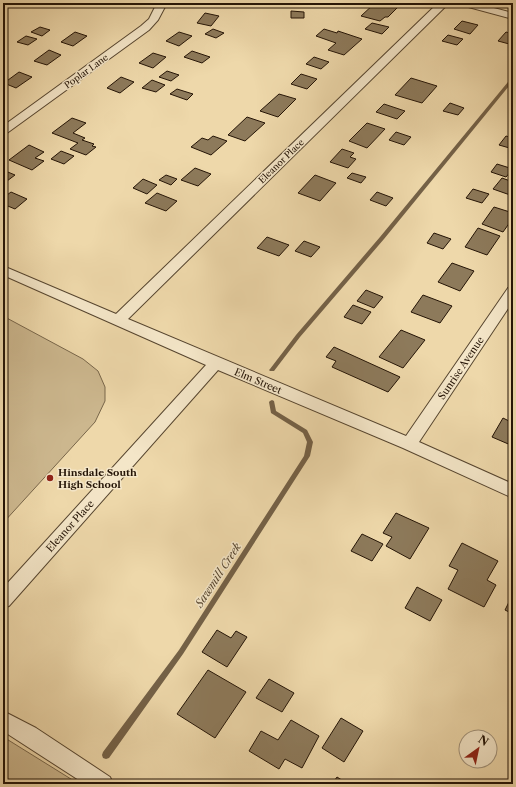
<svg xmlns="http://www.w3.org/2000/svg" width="516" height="787" viewBox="0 0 516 787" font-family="'Libre Caslon Text',serif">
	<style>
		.green { fill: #ccb78e; stroke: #78664a }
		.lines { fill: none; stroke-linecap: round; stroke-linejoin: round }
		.stream { fill: #746147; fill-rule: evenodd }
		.building { fill: #8d7a5b; stroke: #241406 }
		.minor-casing { stroke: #56452f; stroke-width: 2 }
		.minor { fill: #f4e6c8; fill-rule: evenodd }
		.poi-dot { fill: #8f2418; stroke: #f4e6c8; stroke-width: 1.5 }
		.labels { text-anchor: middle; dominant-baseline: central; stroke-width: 3; stroke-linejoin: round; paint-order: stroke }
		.far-street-label { font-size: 9px; fill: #241406; stroke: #f4e6c8 }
		.street-label { font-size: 10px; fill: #241406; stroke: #f4e6c8 }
		.poi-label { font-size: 10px; font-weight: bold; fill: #241406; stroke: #f4e6c8; text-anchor: start }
		.water-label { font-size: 11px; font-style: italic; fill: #594831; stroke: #f4e6c8 }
	</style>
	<rect width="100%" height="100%" fill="#eed8aa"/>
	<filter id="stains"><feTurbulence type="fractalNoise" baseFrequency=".005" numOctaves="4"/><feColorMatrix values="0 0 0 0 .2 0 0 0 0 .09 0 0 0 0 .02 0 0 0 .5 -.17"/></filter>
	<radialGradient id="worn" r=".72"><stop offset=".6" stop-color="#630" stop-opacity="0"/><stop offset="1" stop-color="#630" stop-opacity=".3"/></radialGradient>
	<path class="green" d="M 3,316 L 83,359 L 98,371 L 105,387 L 105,401 L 95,422 L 3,523 Z
		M 3,737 L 5,738 L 79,784 L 3,784 Z"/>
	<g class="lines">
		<path class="stream" d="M 512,77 L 513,77 L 513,81 L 384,239 L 300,337 L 274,371 L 270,371 L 269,370 L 270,369 L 296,335 L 380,237 Z
			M 272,400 L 274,401 L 276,411 L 307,430 L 313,442 L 310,456 L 183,654 L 109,758 L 106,759 L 103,758 L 102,755 L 103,752 L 179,650 L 304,456 L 307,442 L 303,433 L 271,413 L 269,402 L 270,401 Z"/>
	</g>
	<path class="building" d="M 375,3 L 399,3 L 397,5 L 399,6 L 388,17 L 385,17 L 380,21 L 361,16 Z
		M 291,11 L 304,12 L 304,18 L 291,18 Z
		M 205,13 L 219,16 L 211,26 L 197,23 Z
		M 462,21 L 478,25 L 470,34 L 454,29 Z
		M 372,23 L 389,27 L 382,34 L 365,29 Z
		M 40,27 L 50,30 L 42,36 L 31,32 Z
		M 213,29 L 224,33 L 216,38 L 205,34 Z
		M 324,29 L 337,33 L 338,31 L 362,39 L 344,55 L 328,50 L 336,43 L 316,36 Z
		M 75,32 L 87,36 L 73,46 L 61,42 Z
		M 179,32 L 192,36 L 179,46 L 166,41 Z
		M 506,32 L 513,34 L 513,45 L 498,41 Z
		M 448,35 L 463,39 L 457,45 L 442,41 Z
		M 26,36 L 37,39 L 28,45 L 17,42 Z
		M 49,50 L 61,55 L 47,65 L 34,61 Z
		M 192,51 L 210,57 L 202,63 L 184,57 Z
		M 153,53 L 166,57 L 153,68 L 139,63 Z
		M 314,57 L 329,62 L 321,69 L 306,64 Z
		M 167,71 L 179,75 L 171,81 L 159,77 Z
		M 19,72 L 32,77 L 16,88 L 4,83 Z
		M 301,74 L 317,79 L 307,89 L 291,84 Z
		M 121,77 L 134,82 L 120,93 L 107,88 Z
		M 411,78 L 437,86 L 422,103 L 395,95 Z
		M 152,80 L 165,85 L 156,92 L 142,88 Z
		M 177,89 L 193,94 L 187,100 L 170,94 Z
		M 279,94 L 296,99 L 278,117 L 260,111 Z
		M 450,103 L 464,108 L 458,115 L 443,111 Z
		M 384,104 L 405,111 L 397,119 L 376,112 Z
		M 247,117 L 265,123 L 245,141 L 228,135 Z
		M 72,118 L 86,123 L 73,133 L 85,138 L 82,140 L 94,144 L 92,146 L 96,147 L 86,155 L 70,149 L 78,143 L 52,133 Z
		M 367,123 L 385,129 L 367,148 L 349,141 Z
		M 396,132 L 411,137 L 404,145 L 389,140 Z
		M 213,136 L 227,141 L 211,155 L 191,147 L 202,138 L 208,140 Z
		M 506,136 L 513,138 L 513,149 L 499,145 Z
		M 29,145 L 44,152 L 35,158 L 44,161 L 32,170 L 9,160 Z
		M 342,149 L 354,153 L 350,157 L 356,159 L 348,168 L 330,162 Z
		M 61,151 L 74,156 L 64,164 L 51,159 Z
		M 497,164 L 513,169 L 506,177 L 491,172 Z
		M 195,168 L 211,174 L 198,186 L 181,180 Z
		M 3,170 L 15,175 L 3,184 Z
		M 352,173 L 366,177 L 361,183 L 347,178 Z
		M 166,175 L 177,179 L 171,185 L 159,180 Z
		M 315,175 L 336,183 L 320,201 L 298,193 Z
		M 502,178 L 513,182 L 513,196 L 493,189 Z
		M 143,179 L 157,185 L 147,194 L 133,188 Z
		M 473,189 L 489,194 L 482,203 L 466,198 Z
		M 11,192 L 27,199 L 15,209 L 3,204 L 3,198 Z
		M 377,192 L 393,198 L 386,206 L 370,200 Z
		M 157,193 L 177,201 L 166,211 L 145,203 Z
		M 494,207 L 513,213 L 513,218 L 503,232 L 482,224 Z
		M 478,228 L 500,236 L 487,255 L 465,247 Z
		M 434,233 L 451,239 L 443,249 L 427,243 Z
		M 267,237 L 289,245 L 279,256 L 257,248 Z
		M 304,241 L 320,247 L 311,257 L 295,251 Z
		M 452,263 L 474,271 L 460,291 L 438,282 Z
		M 366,290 L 383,297 L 374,308 L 357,301 Z
		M 423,295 L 452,306 L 440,323 L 411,312 Z
		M 353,305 L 371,312 L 362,324 L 344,317 Z
		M 401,330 L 425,340 L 403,368 L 379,357 Z
		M 334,347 L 400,377 L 388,392 L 332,367 L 336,361 L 326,357 Z
		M 503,418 L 513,423 L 513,446 L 492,437 Z
		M 396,513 L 429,528 L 410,559 L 386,546 L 392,537 L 383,533 Z
		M 362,534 L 383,544 L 372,561 L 351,551 Z
		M 462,543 L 498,561 L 487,580 L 496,585 L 484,607 L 448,589 L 458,570 L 449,566 Z
		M 417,587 L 442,600 L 430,621 L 405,608 Z
		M 513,594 L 513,614 L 505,610 Z
		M 217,630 L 231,638 L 236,631 L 247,637 L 227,667 L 202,652 Z
		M 208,670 L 246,692 L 215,738 L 177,714 Z
		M 269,679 L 294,693 L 282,712 L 256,698 Z
		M 341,718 L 363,731 L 344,762 L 322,748 Z
		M 291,720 L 319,736 L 302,768 L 285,759 L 279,769 L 249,751 L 261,731 L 278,740 Z
		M 337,777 L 348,784 L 332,784 Z"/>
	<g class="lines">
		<defs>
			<path id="minor" d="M 157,3 L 167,3 L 158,20 L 149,30 L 7,133 L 3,134 L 3,126 L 141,26 L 149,19 Z
				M 438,3 L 449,3 L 128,319 L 406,436 L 508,288 L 513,286 L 513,301 L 419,442 L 513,484 L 513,498 L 403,448 L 218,370 L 9,606 L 3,608 L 3,588 L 206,365 L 3,275 L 3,266 L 116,314 Z
				M 459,3 L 475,3 L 513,13 L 513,19 L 461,5 Z
				M 3,711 L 36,728 L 110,777 L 113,784 L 85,784 L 3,731 Z"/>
		</defs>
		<use href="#minor" class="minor-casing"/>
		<use href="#minor" class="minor"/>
	</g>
	<circle class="poi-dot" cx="50" cy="478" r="4"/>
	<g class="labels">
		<g class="far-street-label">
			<text transform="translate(86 71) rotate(-36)">Poplar Lane</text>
			<text transform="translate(281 161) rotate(-44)">Eleanor Place</text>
		</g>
		<g class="street-label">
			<text transform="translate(461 368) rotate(-56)">Sunrise Avenue</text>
			<text transform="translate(258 381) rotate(23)">Elm Street</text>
			<text transform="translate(70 526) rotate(-48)">Eleanor Place</text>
		</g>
		<g class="poi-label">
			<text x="58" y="472">Hinsdale South<tspan x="58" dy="12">High School</tspan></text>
		</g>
		<g class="water-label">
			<text transform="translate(218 575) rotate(-57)">Sawmill Creek</text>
		</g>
	</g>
	<rect width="516" height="787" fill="none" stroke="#eed8aa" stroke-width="16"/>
	<rect x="4" y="4" width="508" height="779" fill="none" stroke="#241406" stroke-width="2"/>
	<rect x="8" y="8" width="500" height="771" fill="none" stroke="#241406"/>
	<g transform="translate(478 749) rotate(33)"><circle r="19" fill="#f4e6c8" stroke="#a1927a"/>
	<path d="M0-3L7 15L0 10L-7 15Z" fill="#8f2418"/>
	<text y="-6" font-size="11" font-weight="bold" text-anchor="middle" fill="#241406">N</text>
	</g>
	<rect width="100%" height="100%" filter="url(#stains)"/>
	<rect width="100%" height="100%" fill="url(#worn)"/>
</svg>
